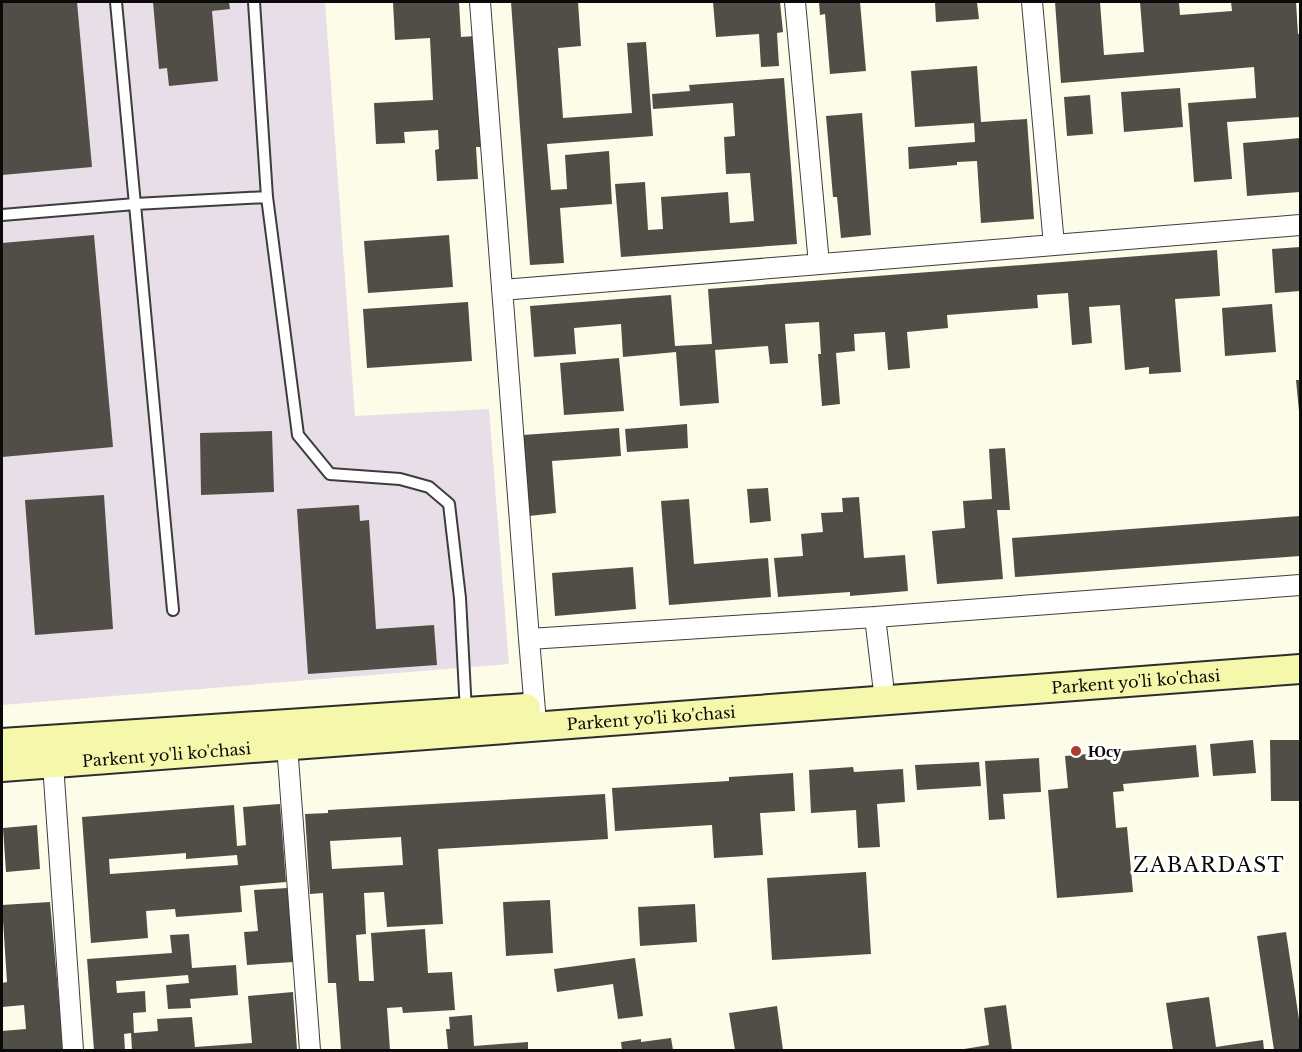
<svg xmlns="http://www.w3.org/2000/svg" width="1302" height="1052" viewBox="0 0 1302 1052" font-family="'Libre Baskerville',serif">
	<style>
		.industrial { fill: #e8dee8 }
		.building { fill: #514d47; fill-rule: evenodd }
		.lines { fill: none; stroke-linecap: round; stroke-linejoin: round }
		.lane-casing { stroke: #3d3d3d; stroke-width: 14 }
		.street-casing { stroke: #3d3d3d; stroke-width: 22 }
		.secondary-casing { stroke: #2c2c2c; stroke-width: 32 }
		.lane { stroke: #fff; stroke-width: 10 }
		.street { stroke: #fff; stroke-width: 20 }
		.secondary { stroke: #f5f7aa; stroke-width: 28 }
		.poi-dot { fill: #ab3c31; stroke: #fff; stroke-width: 2 }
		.labels { text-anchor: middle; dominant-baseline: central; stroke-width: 6; stroke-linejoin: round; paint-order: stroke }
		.street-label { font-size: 16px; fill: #0a0a0a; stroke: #fff }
		.poi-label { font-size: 16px; font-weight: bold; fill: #0a0a0a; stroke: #fff; text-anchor: start }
		.quarter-label { font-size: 20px; letter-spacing: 1.5px; fill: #0a0a0a; stroke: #fff }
	</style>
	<rect width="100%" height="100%" fill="#fdfce9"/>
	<path class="industrial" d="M 2,2 L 325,2 L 355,416 L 489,409 L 509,664 L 2,705 Z"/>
	<path class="building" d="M 2,2 L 77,2 L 92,167 L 2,175 Z
		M 153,2 L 229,2 L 230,9 L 212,11 L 218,81 L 169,86 L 167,68 L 159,69 Z
		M 393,2 L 459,2 L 461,37 L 475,36 L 481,147 L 476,147 L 478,179 L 437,181 L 435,150 L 439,149 L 438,130 L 404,132 L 405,143 L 376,144 L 374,103 L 433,100 L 430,38 L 395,40 Z
		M 511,2 L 578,2 L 581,46 L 558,48 L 563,118 L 632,113 L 627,43 L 646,42 L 653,136 L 547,144 L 551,190 L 567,189 L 565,155 L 609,151 L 612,204 L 560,208 L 564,263 L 530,265 Z
		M 713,2 L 780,2 L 783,32 L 777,33 L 779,66 L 761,67 L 759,34 L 716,37 Z
		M 819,2 L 860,2 L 866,71 L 830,74 L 825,14 L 820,15 Z
		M 935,2 L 977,2 L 979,19 L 936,22 Z
		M 1055,2 L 1100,2 L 1104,55 L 1144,52 L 1140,2 L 1179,2 L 1180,15 L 1232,11 L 1231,2 L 1296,2 L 1298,34 L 1300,34 L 1300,117 L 1227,122 L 1232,179 L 1194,182 L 1188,103 L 1256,98 L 1254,67 L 1061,83 Z
		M 977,66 L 981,122 L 1027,119 L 1034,219 L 981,223 L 977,161 L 957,162 L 957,165 L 909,169 L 908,147 L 975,142 L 974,123 L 915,127 L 911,71 Z
		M 784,78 L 797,244 L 621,257 L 615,184 L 645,182 L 648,230 L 663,229 L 661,197 L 728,192 L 730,223 L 754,221 L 750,173 L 726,174 L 724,137 L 735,136 L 733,103 L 653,109 L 652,94 L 690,91 L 689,85 Z
		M 1180,88 L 1183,127 L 1124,132 L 1121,92 Z
		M 1090,95 L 1093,134 L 1067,136 L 1064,97 Z
		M 862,113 L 871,235 L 841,238 L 837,197 L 833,197 L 826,116 Z
		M 1300,138 L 1300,192 L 1247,196 L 1243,143 Z
		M 94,235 L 113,447 L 2,457 L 2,243 Z
		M 449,235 L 453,287 L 368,293 L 364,241 Z
		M 1300,247 L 1300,291 L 1275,293 L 1272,249 Z
		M 1217,250 L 1220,296 L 1175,299 L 1181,372 L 1149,374 L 1149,367 L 1125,370 L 1120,305 L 1089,307 L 1092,343 L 1072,345 L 1068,293 L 1037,295 L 1038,308 L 947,315 L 948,328 L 907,332 L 910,368 L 888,370 L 885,332 L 854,334 L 855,351 L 836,353 L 840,404 L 822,406 L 818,354 L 821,354 L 819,322 L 785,324 L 788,363 L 770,364 L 768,346 L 715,350 L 719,403 L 680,406 L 676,352 L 623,357 L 621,324 L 574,328 L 576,354 L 534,357 L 530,306 L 671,295 L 675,346 L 712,344 L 708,289 Z
		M 468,302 L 472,361 L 367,368 L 363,309 Z
		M 1272,304 L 1276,352 L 1225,356 L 1222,308 Z
		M 619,358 L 624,411 L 564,415 L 560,363 Z
		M 1296,380 L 1300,380 L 1300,411 L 1299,411 Z
		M 687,424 L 688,448 L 627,452 L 625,429 Z
		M 619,428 L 621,456 L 552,461 L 556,513 L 529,516 L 523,435 Z
		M 272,431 L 274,492 L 201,495 L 200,433 Z
		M 1005,448 L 1010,510 L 997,510 L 1003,579 L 937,584 L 932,531 L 965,528 L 963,501 L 992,499 L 989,449 Z
		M 768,488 L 771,521 L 750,523 L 747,489 Z
		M 104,495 L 113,629 L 35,635 L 25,500 Z
		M 859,497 L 864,558 L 905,555 L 908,591 L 850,596 L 850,592 L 778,597 L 774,558 L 803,556 L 801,534 L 823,532 L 821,513 L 843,512 L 842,498 Z
		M 689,499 L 694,564 L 768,558 L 771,597 L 669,605 L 661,501 Z
		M 359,505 L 360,521 L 369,520 L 376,629 L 434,625 L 437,665 L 308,674 L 297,509 Z
		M 1300,516 L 1300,556 L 1015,577 L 1012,538 Z
		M 633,567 L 636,609 L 555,616 L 552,573 Z
		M 1253,740 L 1256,773 L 1213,776 L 1210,744 Z
		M 1270,740 L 1300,740 L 1300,801 L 1271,801 Z
		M 1196,745 L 1199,777 L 1123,784 L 1124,791 L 1113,792 L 1116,828 L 1127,827 L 1133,892 L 1057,898 L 1048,790 L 1068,788 L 1065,756 Z
		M 1039,758 L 1041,792 L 1003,794 L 1005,819 L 989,820 L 985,761 Z
		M 979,762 L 981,786 L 917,790 L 915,765 Z
		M 853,767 L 854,772 L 903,769 L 905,802 L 877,804 L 880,847 L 858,848 L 856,810 L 811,813 L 809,770 Z
		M 793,773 L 795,811 L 760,813 L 763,855 L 714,858 L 712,825 L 615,831 L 612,788 L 729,781 L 729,777 Z
		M 605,794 L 608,839 L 438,849 L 443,924 L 387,927 L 384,892 L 364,893 L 366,934 L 356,935 L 359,981 L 374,981 L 371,933 L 425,929 L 428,973 L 452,972 L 455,1010 L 403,1013 L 402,1007 L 387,1008 L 390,1050 L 341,1050 L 336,983 L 328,983 L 323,893 L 310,894 L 305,814 L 328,813 L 328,810 ZM 401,837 L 403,865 L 332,869 L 330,841 Z
		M 280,804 L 286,882 L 240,886 L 242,912 L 176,917 L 175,909 L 146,911 L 148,938 L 91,943 L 82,817 L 234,805 L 237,846 L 246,845 L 243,807 ZM 186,853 L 186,859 L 237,855 L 238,865 L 110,874 L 109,859 Z
		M 37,825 L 40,869 L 6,872 L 3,828 Z
		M 866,872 L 871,954 L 772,960 L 767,878 Z
		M 288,888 L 294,962 L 247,965 L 244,932 L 258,931 L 254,890 Z
		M 550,900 L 553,953 L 506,956 L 503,902 Z
		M 50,902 L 61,1024 L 66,1024 L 68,1050 L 2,1050 L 2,1031 L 26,1029 L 24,1005 L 2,1007 L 2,983 L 7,982 L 2,905 Z
		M 695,904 L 697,942 L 640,946 L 638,907 Z
		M 1286,932 L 1300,1026 L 1300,1050 L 1274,1050 L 1257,936 Z
		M 189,934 L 192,968 L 236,965 L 238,995 L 190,999 L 191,1008 L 168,1009 L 166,985 L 189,983 L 188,975 L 116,981 L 117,993 L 145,991 L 146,1012 L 133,1013 L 134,1033 L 158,1031 L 157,1019 L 192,1017 L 195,1047 L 252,1043 L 248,996 L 293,992 L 297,1050 L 132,1050 L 131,1033 L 124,1034 L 125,1050 L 94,1050 L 87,959 L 172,953 L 170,935 Z
		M 635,958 L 643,1016 L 618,1019 L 613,984 L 557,992 L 554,969 Z
		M 1209,997 L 1216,1047 L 1263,1040 L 1264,1050 L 1173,1050 L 1166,1003 Z
		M 1006,1005 L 1012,1050 L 958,1050 L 989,1045 L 984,1008 Z
		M 777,1006 L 783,1050 L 735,1050 L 729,1013 Z
		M 472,1015 L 474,1046 L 528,1042 L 528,1050 L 448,1050 L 446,1029 L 450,1029 L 449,1017 Z
		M 671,1038 L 673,1050 L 622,1050 L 621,1042 L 641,1039 L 641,1042 Z"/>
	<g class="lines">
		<defs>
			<path id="lane" d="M 116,2 L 173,610
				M 254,2 L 267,197 L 298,435 L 330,474 L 400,479 L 429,487 L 449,504 L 460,598 L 466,712
				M 2,215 L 135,204 L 267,197"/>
			<path id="street" d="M 480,2 L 529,639 L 875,617 L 883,684
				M 795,2 L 819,264
				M 1032,2 L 1054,245
				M 502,290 L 1300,225
				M 875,617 L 1300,585
				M 529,639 L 536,723
				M 287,745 L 310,1050
				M 53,764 L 73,1050"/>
			<g id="secondary">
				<path d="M 2,743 L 526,708"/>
				<path id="s1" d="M 2,767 L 1300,669"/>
			</g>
		</defs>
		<use href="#lane" class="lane-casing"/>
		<use href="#street" class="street-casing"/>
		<use href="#secondary" class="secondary-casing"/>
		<use href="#lane" class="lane"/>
		<use href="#street" class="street"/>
		<use href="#secondary" class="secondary"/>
	</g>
	<circle class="poi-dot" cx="1076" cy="751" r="6"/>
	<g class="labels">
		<g class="street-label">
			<text stroke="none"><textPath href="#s1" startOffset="1137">Parkent yo'li ko'chasi</textPath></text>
			<text stroke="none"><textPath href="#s1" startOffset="651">Parkent yo'li ko'chasi</textPath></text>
			<text stroke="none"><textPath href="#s1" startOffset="165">Parkent yo'li ko'chasi</textPath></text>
		</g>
		<g class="poi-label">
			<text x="1088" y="751">Юсу</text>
		</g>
		<g class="quarter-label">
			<text x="1209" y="865">ZABARDAST</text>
		</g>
	</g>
	<rect width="1302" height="1052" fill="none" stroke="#0a0a0a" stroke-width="6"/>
</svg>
